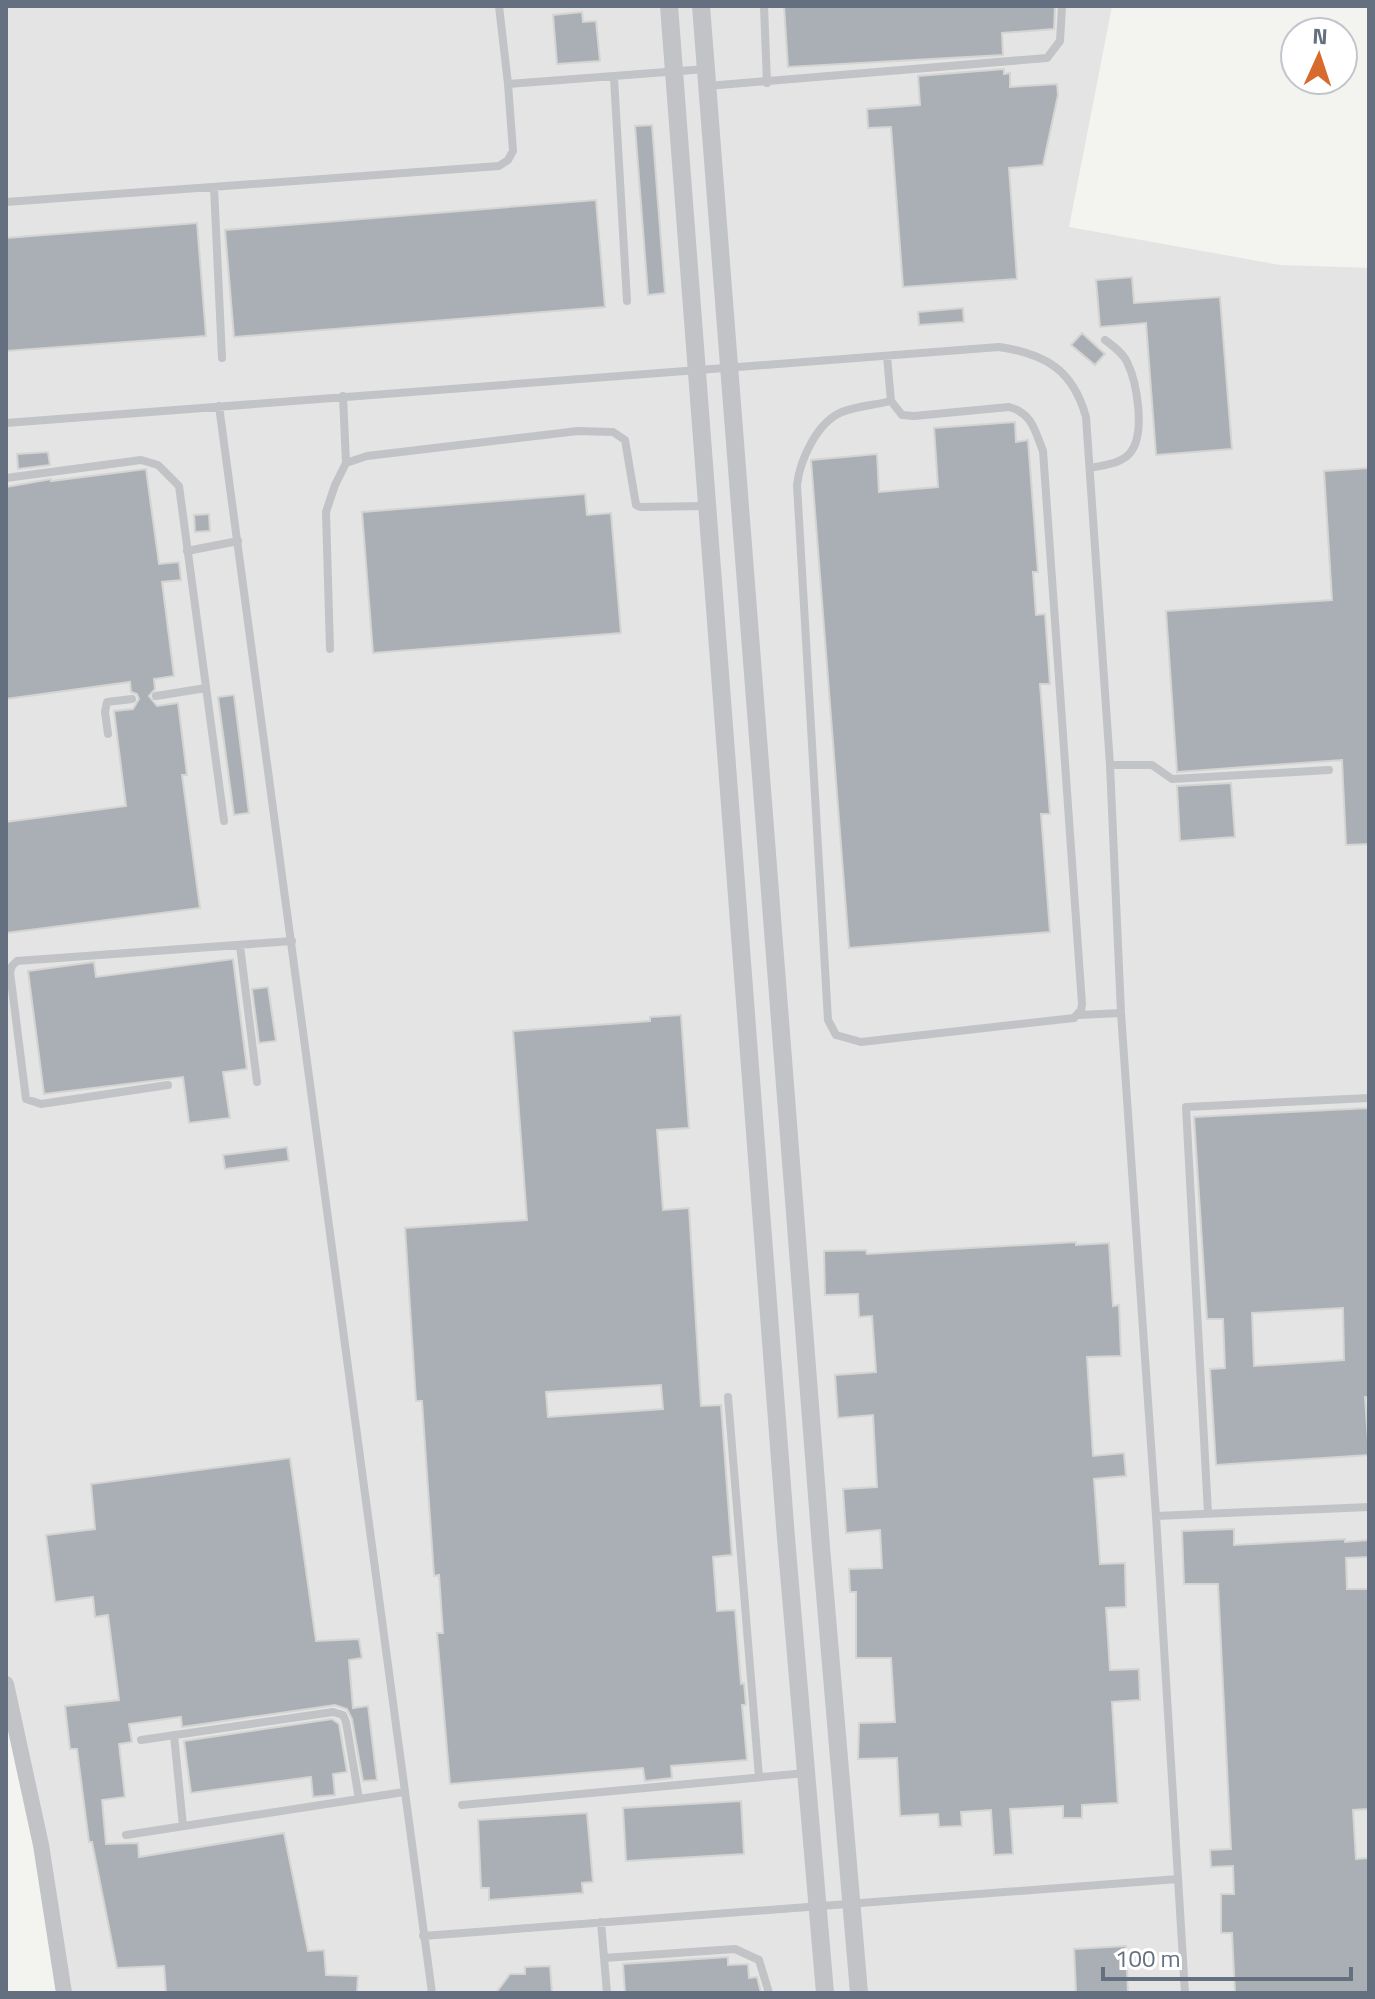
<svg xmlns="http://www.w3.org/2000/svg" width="1375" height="1999" viewBox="0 0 1375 1999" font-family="'Titillium Web',sans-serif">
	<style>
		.built { fill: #e3e4e3 }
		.building { fill: #aaafb5; stroke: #d4d5d2; stroke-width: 2; fill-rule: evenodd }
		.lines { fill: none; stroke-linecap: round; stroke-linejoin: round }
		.service { stroke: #c1c3c7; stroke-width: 8 }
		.minor { stroke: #c1c3c7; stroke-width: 16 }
		.tertiary { stroke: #c1c3c7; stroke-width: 18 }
	</style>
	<rect width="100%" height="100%" fill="#f3f3ef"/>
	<path class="built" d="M 6,6 L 1112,6 L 1069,227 L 1280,265 L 1369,268 L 1369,1993 L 68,1993 L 6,1697 Z"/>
	<path class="building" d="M 784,6 L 1055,6 L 1054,29 L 1002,33 L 1003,55 L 788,67 Z
		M 582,12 L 583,22 L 596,21 L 600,61 L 557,64 L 553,15 Z
		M 1004,69 L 1004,74 L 1010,73 L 1010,87 L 1057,84 L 1058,95 L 1043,165 L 1009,168 L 1017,279 L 903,287 L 891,127 L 868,128 L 867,109 L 920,105 L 918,76 Z
		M 652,125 L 665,293 L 648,295 L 635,126 Z
		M 596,200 L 605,307 L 234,337 L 225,230 Z
		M 197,223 L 206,336 L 6,351 L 6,238 Z
		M 1132,277 L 1134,303 L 1220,297 L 1232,449 L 1156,455 L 1146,323 L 1100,327 L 1096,280 Z
		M 963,308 L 964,322 L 919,325 L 918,312 Z
		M 1082,333 L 1105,354 L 1095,365 L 1071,345 Z
		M 1015,422 L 1016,442 L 1028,440 L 1038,572 L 1033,572 L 1036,615 L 1045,614 L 1050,684 L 1040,684 L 1050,814 L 1041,814 L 1050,932 L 849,948 L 811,460 L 877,454 L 879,492 L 938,487 L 934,428 Z
		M 48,452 L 50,465 L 18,469 L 17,454 Z
		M 1369,468 L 1369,844 L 1346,845 L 1342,760 L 1177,772 L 1166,611 L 1332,600 L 1324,471 Z
		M 146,469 L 159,564 L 179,562 L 181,580 L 162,582 L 174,676 L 154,679 L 155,689 L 149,696 L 157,706 L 178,703 L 187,775 L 182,775 L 200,908 L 6,933 L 6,822 L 126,806 L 114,711 L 133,709 L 139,699 L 137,694 L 131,692 L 130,682 L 6,699 L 6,487 L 51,479 L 51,481 Z
		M 585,494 L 587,515 L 611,513 L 621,633 L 373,653 L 362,512 Z
		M 209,514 L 210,531 L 195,532 L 194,515 Z
		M 234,695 L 249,813 L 234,815 L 218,697 Z
		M 1231,783 L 1235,837 L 1180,841 L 1177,786 Z
		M 233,959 L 247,1069 L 223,1072 L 230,1118 L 189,1123 L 183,1077 L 44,1094 L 28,971 L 94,962 L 96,977 Z
		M 268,987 L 276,1041 L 259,1043 L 252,989 Z
		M 681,1015 L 689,1128 L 657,1130 L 663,1210 L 689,1208 L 701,1406 L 721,1405 L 732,1555 L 713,1557 L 717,1611 L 735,1610 L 741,1684 L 744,1683 L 746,1705 L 742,1705 L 747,1760 L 671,1766 L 672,1778 L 645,1781 L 643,1768 L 450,1784 L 437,1633 L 443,1633 L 439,1575 L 434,1576 L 422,1401 L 416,1401 L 405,1228 L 527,1220 L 513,1031 L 650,1021 L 650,1017 ZM 661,1385 L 663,1409 L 548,1417 L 546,1392 Z
		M 1369,1108 L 1369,1397 L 1365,1397 L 1369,1455 L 1216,1465 L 1210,1369 L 1225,1368 L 1223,1319 L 1207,1319 L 1194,1117 ZM 1343,1308 L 1344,1360 L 1254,1366 L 1252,1313 Z
		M 287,1147 L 289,1161 L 225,1169 L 223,1155 Z
		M 1076,1242 L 1076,1245 L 1109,1243 L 1113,1306 L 1119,1305 L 1121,1356 L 1087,1357 L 1093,1456 L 1124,1453 L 1126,1476 L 1094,1479 L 1100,1564 L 1125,1563 L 1126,1607 L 1106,1608 L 1110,1670 L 1139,1669 L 1140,1700 L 1112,1702 L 1118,1803 L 1082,1805 L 1082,1818 L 1063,1818 L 1063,1806 L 1010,1809 L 1013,1854 L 994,1855 L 991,1810 L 961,1812 L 962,1826 L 939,1827 L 938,1814 L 900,1816 L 897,1758 L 858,1759 L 859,1723 L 895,1722 L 891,1658 L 856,1658 L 856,1592 L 850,1592 L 849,1569 L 882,1568 L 880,1530 L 846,1533 L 843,1489 L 877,1487 L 873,1415 L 838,1418 L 835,1375 L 876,1372 L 872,1316 L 859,1317 L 858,1294 L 825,1295 L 824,1251 L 866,1250 L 867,1254 Z
		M 290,1458 L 316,1641 L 359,1639 L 362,1658 L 349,1660 L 353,1708 L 368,1706 L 377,1780 L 363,1781 L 352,1719 L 347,1709 L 335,1705 L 182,1727 L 181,1717 L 129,1724 L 132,1742 L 119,1744 L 125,1797 L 102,1800 L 106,1844 L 138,1843 L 139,1857 L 284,1833 L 308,1951 L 324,1950 L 326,1975 L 358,1976 L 357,1993 L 166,1993 L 164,1966 L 117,1968 L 92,1842 L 89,1842 L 77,1749 L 70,1749 L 65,1706 L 119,1700 L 108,1615 L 95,1617 L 93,1597 L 55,1602 L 46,1535 L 95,1529 L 91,1484 Z
		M 1234,1529 L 1234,1545 L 1345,1539 L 1345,1542 L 1369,1540 L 1369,1557 L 1346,1558 L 1347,1589 L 1369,1589 L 1369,1809 L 1353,1810 L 1356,1859 L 1369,1858 L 1369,1993 L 1235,1993 L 1232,1933 L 1221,1933 L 1221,1894 L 1234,1894 L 1233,1866 L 1211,1867 L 1210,1850 L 1231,1849 L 1218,1584 L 1184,1584 L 1182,1531 Z
		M 332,1719 L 339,1724 L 347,1772 L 333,1774 L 335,1795 L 313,1797 L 311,1777 L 191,1793 L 184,1741 Z
		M 741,1801 L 744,1854 L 626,1861 L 623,1808 Z
		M 587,1813 L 593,1882 L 582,1883 L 583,1893 L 489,1900 L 489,1888 L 481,1888 L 478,1820 Z
		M 1126,1946 L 1128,1993 L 1076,1993 L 1074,1949 Z
		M 728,1957 L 728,1965 L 748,1964 L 749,1978 L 757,1977 L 761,1993 L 625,1993 L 623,1964 Z
		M 550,1966 L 552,1993 L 496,1993 L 510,1974 L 525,1974 L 525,1967 Z"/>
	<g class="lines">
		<path class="service" d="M 499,6 L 508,84
			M 764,6 L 767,83
			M 614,78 L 627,301
			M 707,86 L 1047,58 L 1060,41 L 1062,6
			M 214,187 L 222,358
			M 6,202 L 499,166 L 508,160 L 513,151 L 508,84 L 706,69
			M 887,356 L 891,401 L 902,415 L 914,416 L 1009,407 C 1032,413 1035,431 1043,451 L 1082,1004 L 1081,1010 L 1074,1018 L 861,1042 L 836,1035 L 828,1020 L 797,485 C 800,460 817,422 842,412 C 857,406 876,405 891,401
			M 343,396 L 346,463
			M 219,406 L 432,1993
			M 6,423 L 999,347 C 1046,354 1073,370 1086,417 L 1110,765 L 1121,1013 L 1156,1516 L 1185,1993
			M 1090,468 C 1103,465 1121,464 1130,453 C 1146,434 1137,382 1127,362 C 1123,353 1113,346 1105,340
			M 6,478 L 141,460 L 158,465 L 179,486 L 224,821
			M 187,551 L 238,541
			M 330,649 L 326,512 L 335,485 L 346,463 L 367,456 L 578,431 L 613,432 L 625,440 L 636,505 L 640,507 L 706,506
			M 156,696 L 206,688
			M 108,734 L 105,712 L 107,702 L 132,699
			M 1110,765 L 1152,765 L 1172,779 L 1329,770
			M 240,946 L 257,1082
			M 1078,1015 L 1121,1013
			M 168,1085 L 41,1104 L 26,1099 L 10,972 L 12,966 L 17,961 L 292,941
			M 728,1397 L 759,1777
			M 1208,1513 L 1186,1107 L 1369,1098
			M 1156,1516 L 1369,1507
			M 174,1735 L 183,1826
			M 141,1740 L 333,1712 L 343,1715 L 346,1722 L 359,1799
			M 462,1805 L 806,1773
			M 126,1835 L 404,1792
			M 601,1922 L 607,1993
			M 423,1936 L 1178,1879
			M 604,1958 L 735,1949 L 759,1960 L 769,1993"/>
		<path class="minor" d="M 6,1684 L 41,1845 L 64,1993"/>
		<path class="tertiary" d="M 669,6 L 786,1538 L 825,1993
			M 701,6 L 821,1547 L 859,1993"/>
	</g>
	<rect width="1375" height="1999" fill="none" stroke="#646f7f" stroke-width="16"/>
	<g transform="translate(1319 56) rotate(3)"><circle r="38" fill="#ffffff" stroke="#c1c5cc" stroke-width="2"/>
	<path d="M0-6L14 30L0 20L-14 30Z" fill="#d76a2c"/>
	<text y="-12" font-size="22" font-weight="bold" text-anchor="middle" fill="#646f7f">N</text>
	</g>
	<path d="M1103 1967v12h248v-12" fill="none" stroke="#646f7f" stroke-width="4"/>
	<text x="1115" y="1967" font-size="24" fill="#646f7f" stroke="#ffffff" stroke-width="6" paint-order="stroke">100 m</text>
</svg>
